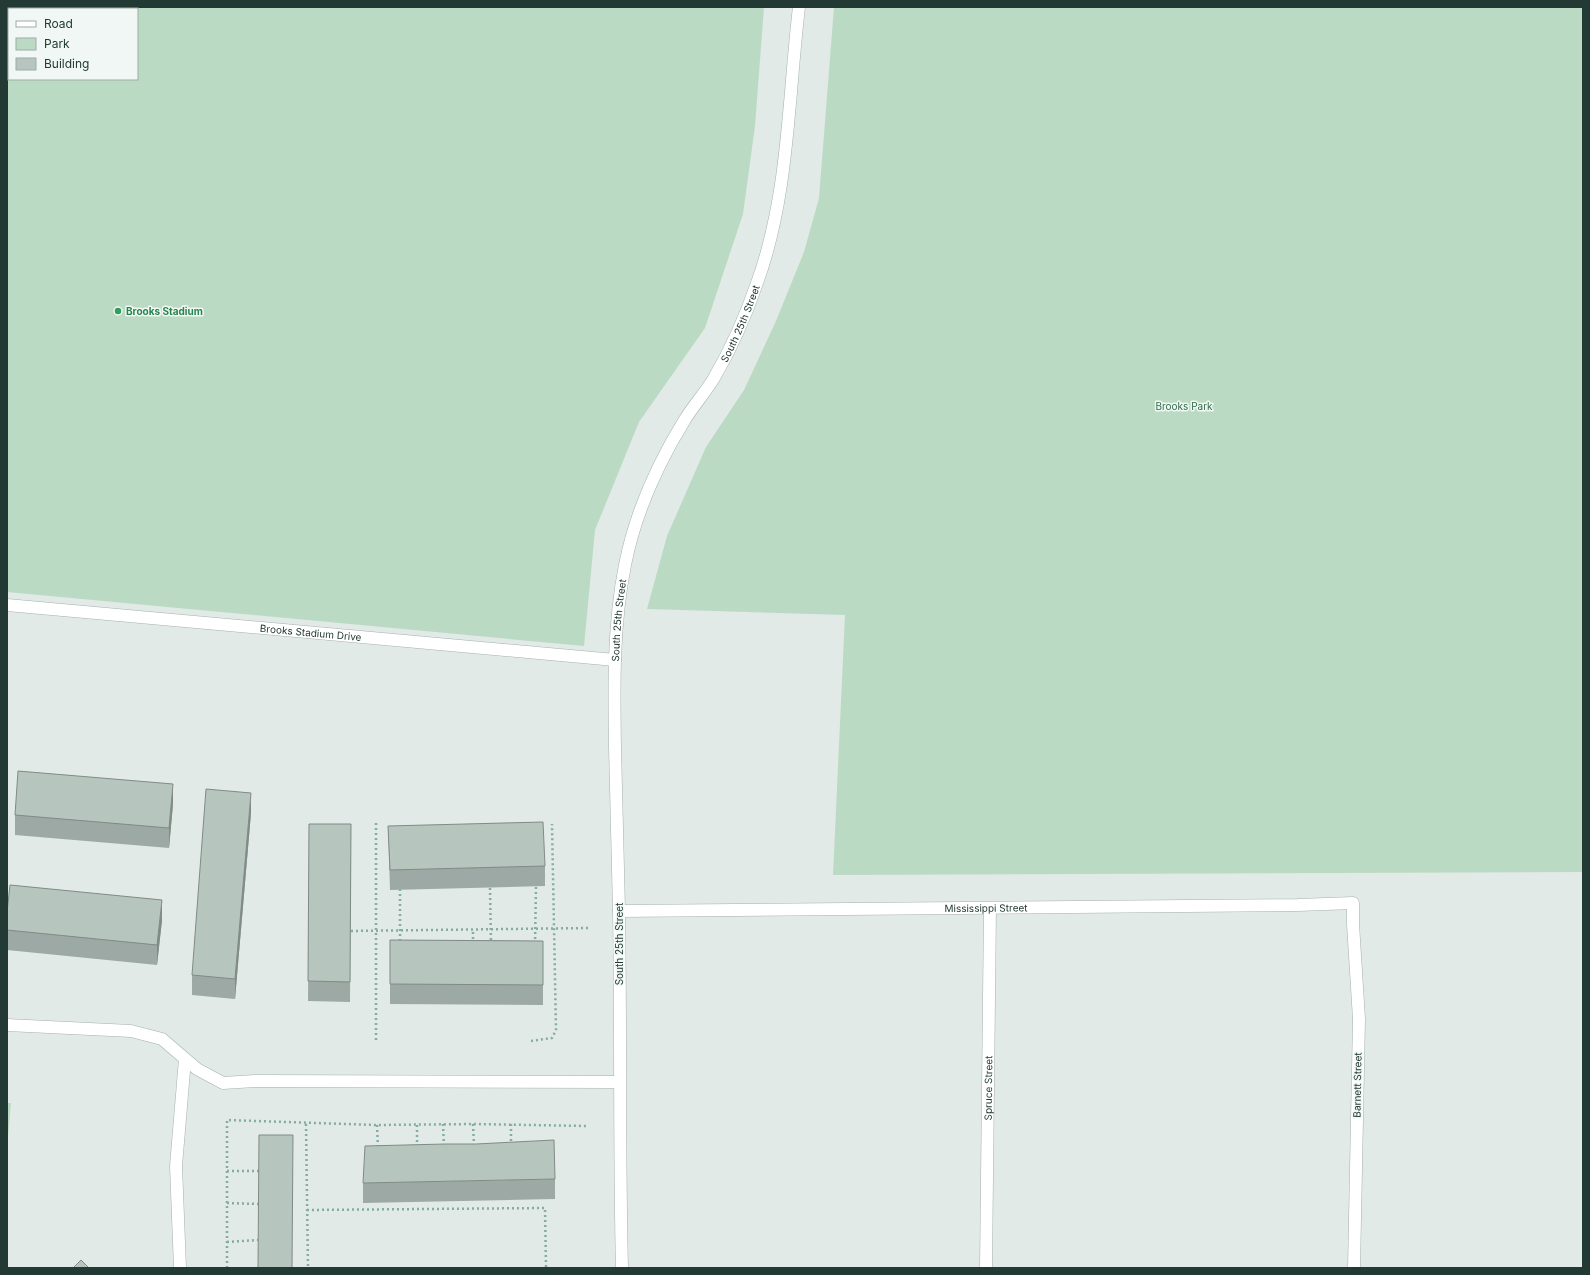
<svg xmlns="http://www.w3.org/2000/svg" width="1590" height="1275" viewBox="0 0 1590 1275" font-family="Inter,sans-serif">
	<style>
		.green { fill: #bbdac4; fill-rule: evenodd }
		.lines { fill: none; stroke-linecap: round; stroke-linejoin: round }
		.service-casing { stroke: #a4b2ad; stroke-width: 13 }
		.minor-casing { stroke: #a4b2ad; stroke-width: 13 }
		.path { stroke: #84aca0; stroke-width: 2.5; stroke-dasharray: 2 3; stroke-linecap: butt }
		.service { stroke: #fff; stroke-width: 12 }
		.minor { stroke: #fff; stroke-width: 12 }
		.wall { fill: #9da9a4 }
		.shaded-wall { fill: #808a86 }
		.building { fill: #b7c5bf; stroke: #808a86 }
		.leisure-dot { fill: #2e9e5b; stroke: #f1f7f4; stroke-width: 1.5 }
		.labels { text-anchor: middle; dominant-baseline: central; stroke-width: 3; stroke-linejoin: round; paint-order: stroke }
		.leisure-label { font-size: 10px; font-weight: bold; fill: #27864d; stroke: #f1f7f4; text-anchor: start }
		.street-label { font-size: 10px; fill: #233a34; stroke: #f1f7f4 }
		.park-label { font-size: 10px; fill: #306d49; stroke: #f1f7f4 }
	</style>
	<rect width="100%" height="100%" fill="#e1eae6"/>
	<path class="green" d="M 7,7 L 764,7 L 755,126 L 743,214 L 705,328 L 639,422 L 595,530 L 584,646 L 7,592 ZM 9,9 L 137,9 L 137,79 L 9,79 Z
		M 834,7 L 1583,7 L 1583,872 L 833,875 L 845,615 L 647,609 L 667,536 L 706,447 L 744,390 L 776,321 L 804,252 L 819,198 Z
		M 7,1103 L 11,1103 L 7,1148 Z"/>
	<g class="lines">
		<defs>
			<path id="service" d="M 7,1025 L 131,1031 L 162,1039 L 197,1069 L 223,1083 L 255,1081 L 619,1082
				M 180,1268 L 176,1166 L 185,1059"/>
			<g id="minor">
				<path id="s1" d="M 7,605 L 615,660"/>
				<path id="s2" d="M 619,911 L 1298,905 L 1353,903 L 1353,924 L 1359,1019 L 1354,1268"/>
				<path id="s3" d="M 622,1268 C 619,1149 621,1029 619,910 C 618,855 616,801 615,747 C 614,686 613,625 625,565 C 635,514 657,465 684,421 C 693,406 705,393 714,378 C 731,349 746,315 757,283 C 789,195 788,99 799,7"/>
				<path id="s4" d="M 986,1268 L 990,908"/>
			</g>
		</defs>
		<use href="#service" class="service-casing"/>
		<use href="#minor" class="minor-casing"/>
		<path class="path" d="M 490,888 L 491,944
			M 351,931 L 588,928
			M 400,941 L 400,889
			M 473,944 L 473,930
			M 535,944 L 536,886
			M 376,1040 L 376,821
			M 531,1041 L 552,1038 L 556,1030 L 552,824
			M 306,1124 L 308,1268
			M 443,1124 L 444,1147
			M 473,1124 L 474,1146
			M 511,1124 L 511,1146
			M 377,1125 L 378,1149
			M 417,1125 L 417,1146
			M 227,1171 L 259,1171
			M 227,1203 L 258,1204
			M 307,1210 L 545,1208 L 546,1268
			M 227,1242 L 258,1240
			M 227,1268 L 227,1120 L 377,1125 L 473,1124 L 587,1126"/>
		<use href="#service" class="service"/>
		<use href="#minor" class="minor"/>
	</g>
	<path class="wall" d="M 173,804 L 169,848 L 15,835 L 15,815 Z
		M 251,813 L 235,999 L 192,995 L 192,975 Z
		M 309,824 L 351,824 L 350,1002 L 308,1001 Z
		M 388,826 L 545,866 L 545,886 L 390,890 Z
		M 7,912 L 162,920 L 157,965 L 7,950 Z
		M 390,940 L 543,941 L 543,1005 L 390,1004 Z
		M 555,1179 L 555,1199 L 363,1203 L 363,1183 Z"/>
	<path class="shaded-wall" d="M 173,784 L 173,804 L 169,848 L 169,828 Z
		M 251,793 L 251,813 L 235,999 L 235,979 Z
		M 162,900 L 162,920 L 157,965 L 157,945 Z"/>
	<path class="building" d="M 18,771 L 173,784 L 169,828 L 15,815 Z
		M 206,789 L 251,793 L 235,979 L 192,975 Z
		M 543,822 L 545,866 L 390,870 L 388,826 Z
		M 309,824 L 351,824 L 350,982 L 308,981 Z
		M 10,885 L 162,900 L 157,945 L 7,930 L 7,912 Z
		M 390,940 L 543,941 L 543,985 L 390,984 Z
		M 259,1135 L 293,1135 L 292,1268 L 258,1268 Z
		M 554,1140 L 555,1179 L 363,1183 L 365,1146 L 445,1144 L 476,1144 Z
		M 81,1260 L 89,1268 L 73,1268 Z"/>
	<circle class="leisure-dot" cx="118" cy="311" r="4"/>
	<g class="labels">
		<g class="leisure-label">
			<text x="126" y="311">Brooks Stadium</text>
		</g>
		<g class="street-label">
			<text stroke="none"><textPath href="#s3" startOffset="973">South 25th Street</textPath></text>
			<text stroke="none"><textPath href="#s3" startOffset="648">South 25th Street</textPath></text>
			<text stroke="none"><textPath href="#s1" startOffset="305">Brooks Stadium Drive</textPath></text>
			<text stroke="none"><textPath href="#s2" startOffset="367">Mississippi Street</textPath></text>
			<text transform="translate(619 944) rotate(-90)">South 25th Street</text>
			<text transform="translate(1357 1085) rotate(-89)">Barnett Street</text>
			<text stroke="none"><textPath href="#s4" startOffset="180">Spruce Street</textPath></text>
		</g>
		<g class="park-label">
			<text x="1184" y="406">Brooks Park</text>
		</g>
	</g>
	<rect width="1590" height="1275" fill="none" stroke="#233a34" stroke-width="16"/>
	<rect x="8" y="8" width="130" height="72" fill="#f1f7f4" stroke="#9faba7"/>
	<rect x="16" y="21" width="20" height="6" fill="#ffffff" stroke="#9faba7"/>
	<text x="44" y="28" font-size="12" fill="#233a34">Road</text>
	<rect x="16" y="38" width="20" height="12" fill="#bbdac4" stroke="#9faba7"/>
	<text x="44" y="48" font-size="12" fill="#233a34">Park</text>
	<rect x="16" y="58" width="20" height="12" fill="#b7c5bf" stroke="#9faba7"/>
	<text x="44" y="68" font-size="12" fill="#233a34">Building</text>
</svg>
